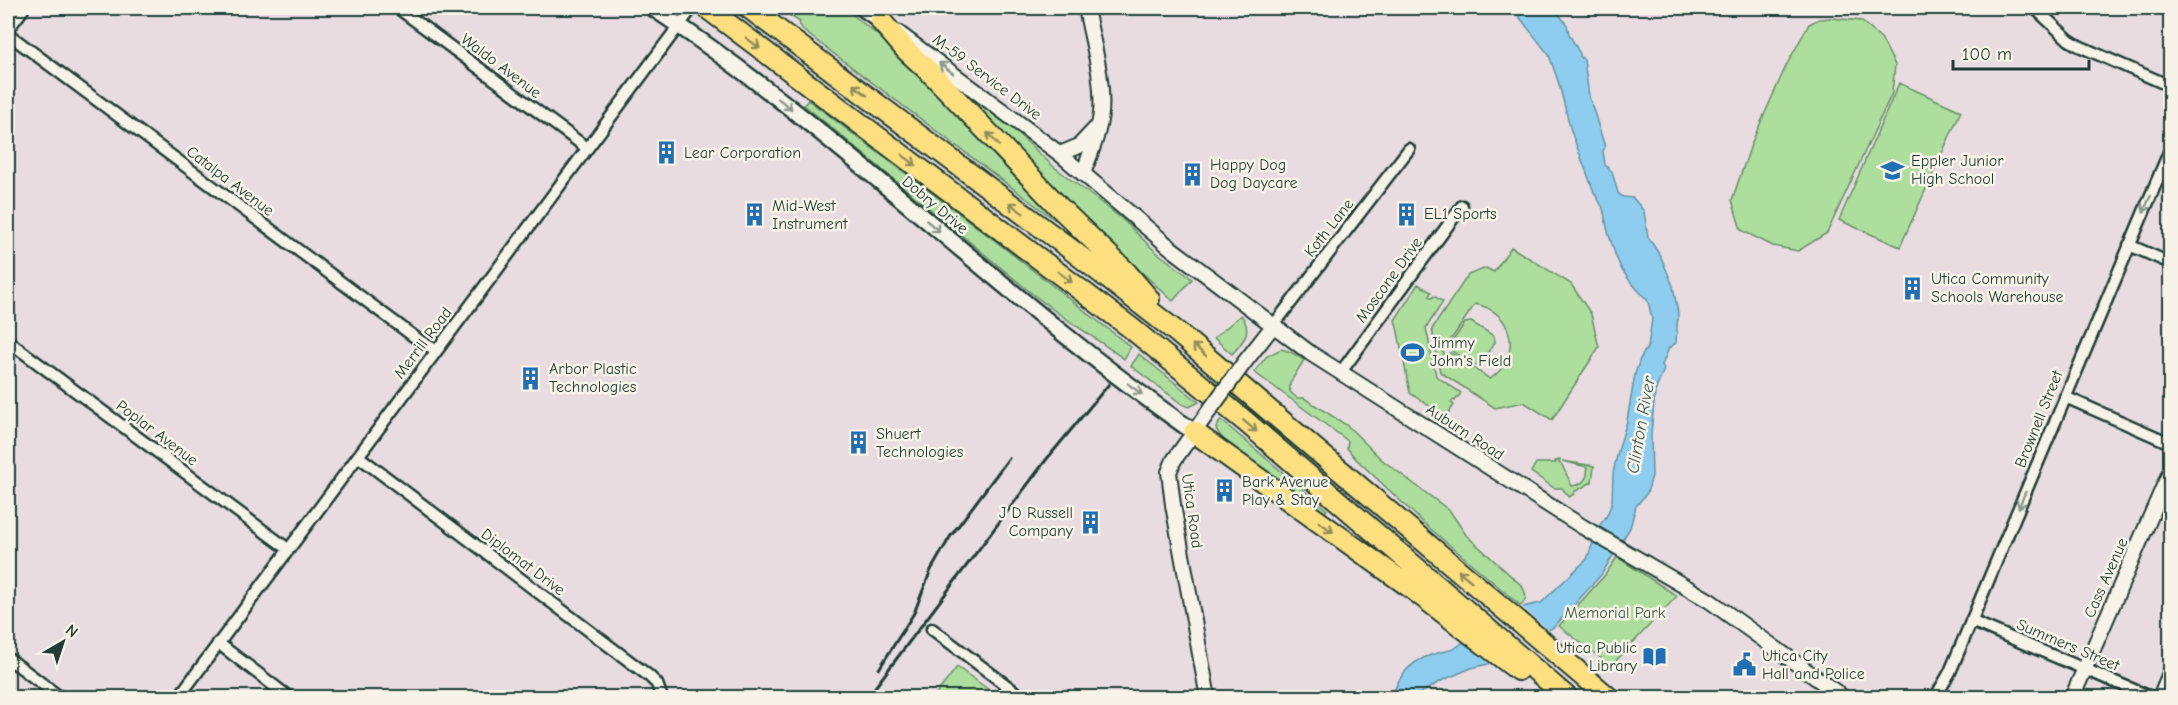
<svg xmlns="http://www.w3.org/2000/svg" width="2178" height="705" viewBox="0 0 2178 705" font-family="'Comic Neue',sans-serif">
	<style>
		.green { fill: #aede9d; stroke: #668e68; stroke-width: 1.5; fill-rule: evenodd }
		.water { fill: #8ecdef; stroke: #6293a4; stroke-width: 1.5 }
		.pier { fill: #e8dce1 }
		.lines { fill: none; stroke-linecap: round; stroke-linejoin: round }
		.stream { stroke: #6293a4; stroke-width: 3 }
		.minor-casing { stroke: #1f3d34; stroke-width: 15 }
		.tertiary-casing { stroke: #1f3d34; stroke-width: 18 }
		.secondary-casing { stroke: #1f3d34; stroke-width: 20 }
		.motorway-casing { stroke: #1f3d34; stroke-width: 24 }
		.minor { stroke: #f7f3e8; stroke-width: 10 }
		.tertiary { stroke: #f7f3e8; stroke-width: 14 }
		.secondary { stroke: #f7f3e8; stroke-width: 15 }
		.motorway { stroke: #fedf80; stroke-width: 20 }
		.rail { stroke: #1f3d34; stroke-width: 3 }
		.tertiary-bridge-casing { stroke: #1f3d34; stroke-width: 18; stroke-linecap: butt }
		.tertiary-bridge { stroke: #f7f3e8; stroke-width: 14 }
		.oneway { stroke: #8e8e5a }
		.oneway2 { stroke: #8b988e }
		.labels { text-anchor: middle; dominant-baseline: central; stroke-width: 5; stroke-linejoin: round; paint-order: stroke }
		.street-label { font-size: 16px; fill: #1f3d34; stroke: #f7f3e8 }
		.poi-label { font-size: 16px; fill: #1f3d34; stroke: #f7f3e8; text-anchor: start }
		.park-label { font-size: 16px; fill: #3c5d49; stroke: #f7f3e8 }
		.water-label { font-size: 18px; font-style: italic; fill: #355a59; stroke: #f7f3e8 }
	</style>
	<rect width="100%" height="100%" fill="#e8dce1"/>
	<filter id="ink" filterUnits="userSpaceOnUse"><feTurbulence type="fractalNoise" baseFrequency=".0167" numOctaves="2"/><feDisplacementMap in="SourceGraphic" scale="12" xChannelSelector="R" yChannelSelector="G"/><feConvolveMatrix kernelMatrix="1 2 1 2 8 2 1 2 1" color-interpolation-filters="sRGB"/></filter>
	<g filter="url(#ink)">
		<path class="green" d="M 778,8 L 842,8 L 848,11 L 892,47 L 1058,215 L 1055,220 L 805,32 L 799,24 L 800,22 Z
			M 1832,18 L 1861,21 L 1881,38 L 1895,65 L 1892,93 L 1827,233 L 1798,251 L 1773,246 L 1741,230 L 1732,200 L 1752,142 L 1786,66 L 1809,24 L 1819,19 Z
			M 1899,83 L 1961,111 L 1900,247 L 1839,220 Z
			M 970,97 L 1014,130 L 1053,166 L 1121,218 L 1155,251 L 1192,279 L 1173,301 L 1068,204 L 967,100 Z
			M 808,100 L 989,236 L 1131,347 L 1124,359 C 1093,336 1059,316 1029,291 L 804,105 Z
			M 1511,247 L 1571,284 L 1591,314 L 1599,347 L 1552,420 L 1524,402 L 1495,408 L 1440,372 L 1432,329 L 1468,275 L 1486,268 L 1494,272 ZM 1475,304 C 1514,311 1523,357 1490,379 L 1451,353 L 1444,354 L 1441,349 L 1443,345 L 1448,344 Z
			M 1418,284 L 1431,292 L 1429,296 L 1432,298 L 1434,296 L 1443,302 L 1426,328 L 1436,376 L 1461,393 L 1455,401 L 1453,400 L 1451,402 L 1454,405 L 1446,417 L 1410,393 L 1397,327 L 1395,320 Z
			M 1241,315 C 1253,331 1244,341 1232,354 L 1214,338 Z
			M 1471,322 L 1494,336 L 1495,342 L 1480,364 L 1474,366 L 1452,351 L 1450,345 L 1465,323 Z
			M 1281,349 L 1291,352 L 1304,360 L 1290,383 L 1290,392 L 1297,398 L 1304,398 L 1348,426 L 1381,459 L 1450,511 L 1466,535 L 1522,586 C 1527,595 1527,599 1521,606 L 1426,525 L 1356,459 L 1347,448 L 1348,441 L 1254,372 L 1267,356 Z
			M 1139,354 L 1199,402 L 1189,407 L 1182,404 L 1131,366 Z
			M 1221,420 L 1327,510 L 1322,514 C 1302,499 1221,448 1216,428 Z
			M 1560,460 L 1559,463 L 1562,465 L 1572,486 C 1583,485 1589,478 1587,467 L 1562,461 L 1594,466 L 1592,482 L 1574,492 L 1574,494 L 1569,497 L 1562,488 L 1554,488 L 1531,472 L 1536,463 L 1556,463 L 1555,461 Z
			M 1617,557 L 1677,596 L 1611,666 L 1559,626 L 1605,575 Z
			M 957,667 L 999,697 L 934,697 Z"/>
		<path class="water" d="M 1501,8 L 1558,8 L 1558,13 L 1567,25 L 1569,34 L 1580,54 L 1580,56 L 1584,60 L 1589,96 L 1605,147 L 1603,151 L 1605,165 L 1612,172 L 1618,193 L 1623,197 L 1633,198 L 1644,211 L 1648,237 L 1661,257 L 1673,286 L 1678,313 L 1676,343 L 1669,348 L 1662,365 L 1664,369 L 1655,392 L 1651,435 L 1652,476 L 1647,493 L 1636,506 L 1630,528 L 1601,575 L 1554,627 L 1488,664 L 1471,668 L 1441,681 L 1414,697 L 1392,698 C 1399,671 1415,658 1441,652 C 1450,650 1454,650 1462,643 L 1526,606 L 1541,603 L 1587,559 L 1599,526 L 1606,517 L 1612,503 L 1613,473 L 1618,451 L 1627,421 L 1635,374 L 1640,359 L 1648,346 L 1652,319 L 1648,301 L 1630,281 L 1622,270 L 1616,257 L 1608,232 L 1603,208 L 1594,192 L 1571,131 L 1559,84 L 1549,55 L 1514,10 Z"/>
		<path class="pier" d="M 1521,606 L 1550,631 L 1491,665 L 1462,641 Z"/>
		<g class="lines">
			<path class="stream" d="M 2084,10 L 2086,8"/>
			<defs>
				<path id="minor" d="M 398,8 L 587,148
					M 2035,8 L 2069,40 L 2079,46 L 2170,86
					M 8,34 L 420,341 L 436,350
					M 2129,245 L 2170,263
					M 1273,326 L 1409,149
					M 8,341 L 288,549
					M 1341,372 L 1462,206
					M 2065,397 L 2170,443
					M 358,456 L 649,676 L 657,684 L 662,698
					M 1971,621 L 2153,698
					M 932,629 L 1023,698
					M 218,643 L 290,698
					M 8,658 L 61,698
					M 178,698 L 692,8
					M 1935,698 L 1950,672 C 2023,498 2095,324 2170,150
					M 2158,698 L 2170,669"/>
				<path id="tertiary" d="M 897,32 L 1060,154 L 1172,249 L 1310,353 L 1583,527 L 1710,601 L 1844,698
					M 1060,154 L 1079,146 L 1096,128
					M 1083,174 C 1090,154 1099,134 1101,113 C 1104,78 1092,41 1086,8
					M 1244,363 L 1273,326
					M 1208,698 L 1173,505 L 1169,472 L 1174,460 L 1209,411
					M 2072,698 L 2170,472"/>
				<path id="secondary" d="M 653,8 C 844,134 1005,301 1194,432
					M 863,8 L 881,21
					M 8,25 L 21,8"/>
				<path id="motorway" d="M 707,8 L 1131,328 L 1246,422 L 1568,698
					M 749,8 L 1069,248 L 1178,333 L 1609,698
					M 881,21 L 906,50 L 935,77 L 1059,207 L 1126,272 L 1149,299
					M 1194,432 L 1414,590 L 1518,670"/>
			</defs>
			<use href="#minor" class="minor-casing"/>
			<use href="#tertiary" class="tertiary-casing"/>
			<use href="#secondary" class="secondary-casing"/>
			<use href="#motorway" class="motorway-casing"/>
			<use href="#minor" class="minor"/>
			<use href="#tertiary" class="tertiary"/>
			<use href="#secondary" class="secondary"/>
			<use href="#motorway" class="motorway"/>
			<path class="rail" d="M 879,669 L 914,613 L 931,570 L 950,537 L 1009,458
				M 867,698 L 1046,460 L 1109,384"/>
			<defs>
				<path id="tertiary-bridge" d="M 1209,411 L 1244,363"/>
			</defs>
			<use href="#tertiary-bridge" class="tertiary-bridge-casing"/>
			<use href="#tertiary-bridge" class="tertiary-bridge"/>
		</g>
		<defs><path id="oneway-shaft" d="M-6 0H5M1.5-3L5.5 0L1.5 3" fill="none" stroke-width="1.6" stroke-linecap="round" stroke-linejoin="round" transform="scale(1.5)"/></defs>
		<g class="oneway">
			<use href="#oneway-shaft" transform="translate(753 43) rotate(37)"/>
			<use href="#oneway-shaft" transform="translate(860 90) rotate(-143)"/>
			<use href="#oneway-shaft" transform="translate(993 139) rotate(-133)"/>
			<use href="#oneway-shaft" transform="translate(909 160) rotate(37)"/>
			<use href="#oneway-shaft" transform="translate(1016 208) rotate(-143)"/>
			<use href="#oneway-shaft" transform="translate(1065 277) rotate(37)"/>
			<use href="#oneway-shaft" transform="translate(1199 350) rotate(-140)"/>
			<use href="#oneway-shaft" transform="translate(1250 426) rotate(40)"/>
			<use href="#oneway-shaft" transform="translate(1326 527) rotate(36)"/>
			<use href="#oneway-shaft" transform="translate(1465 576) rotate(-140)"/>
		</g>
		<g class="oneway2">
			<use href="#oneway-shaft" transform="translate(946 68) rotate(-143)"/>
			<use href="#oneway-shaft" transform="translate(785 104) rotate(39)"/>
			<use href="#oneway-shaft" transform="translate(2147 204) rotate(114)"/>
			<use href="#oneway-shaft" transform="translate(933 226) rotate(40)"/>
			<use href="#oneway-shaft" transform="translate(1135 389) rotate(37)"/>
			<use href="#oneway-shaft" transform="translate(2022 500) rotate(113)"/>
		</g>
	</g>
	<defs>
		<symbol id="building-bare" viewBox="-9 -9 18 18"><path d="M-4-6H4V6H1V3H-1V6H-4ZM-2.5-4.3h1.7v1.8h-1.7ZM.8-4.3h1.7v1.8H.8ZM-2.5-1h1.7V.8h-1.7ZM.8-1h1.7V.8H.8Z" fill="#1f6fb2" stroke="#f7f3e8" stroke-width="2.5" paint-order="stroke"/></symbol>
		<symbol id="school-bare" viewBox="-9 -9 18 18"><path d="M0-5L7-2L0 1L-7-2ZM-4 1L0 2.5L4 1V4Q0 6-4 4Z" fill="#1f6fb2" stroke="#f7f3e8" stroke-width="2.5" paint-order="stroke"/></symbol>
		<symbol id="stadium-bare" viewBox="-9 -9 18 18"><path d="M0-5a6.5 5 0 1 0 0 10a6.5 5 0 1 0 0-10ZM-3.5-1.8h7v3.6h-7Z" fill="#1f6fb2" stroke="#f7f3e8" stroke-width="2.5" paint-order="stroke"/></symbol>
		<symbol id="library-bare" viewBox="-9 -9 18 18"><path d="M-6-4Q-3-5.5-.7-3.5V5Q-3 3-6 4ZM6-4Q3-5.5 .7-3.5V5Q3 3 6 4Z" fill="#1f6fb2" stroke="#f7f3e8" stroke-width="2.5" paint-order="stroke"/></symbol>
		<symbol id="civic-bare" viewBox="-9 -9 18 18"><path d="M-.6-6.5H3V-4.5H.6V-3L4-1V1h2V6H-6V1h2V-1L-.6-3ZM-1.2 2.5V6h2.4V2.5Z" fill="#1f6fb2" stroke="#f7f3e8" stroke-width="2.5" paint-order="stroke"/></symbol>
	</defs>
	<g fill-rule="evenodd">
		<use href="#building-bare" x="650" y="136" width="33" height="33"/>
		<use href="#school-bare" x="1876" y="154" width="33" height="33"/>
		<use href="#building-bare" x="1176" y="158" width="33" height="33"/>
		<use href="#building-bare" x="1390" y="198" width="33" height="33"/>
		<use href="#building-bare" x="738" y="198" width="33" height="33"/>
		<use href="#building-bare" x="1896" y="272" width="33" height="33"/>
		<use href="#stadium-bare" x="1396" y="336" width="33" height="33"/>
		<use href="#building-bare" x="514" y="362" width="33" height="33"/>
		<use href="#building-bare" x="842" y="426" width="33" height="33"/>
		<use href="#building-bare" x="1208" y="474" width="33" height="33"/>
		<use href="#building-bare" x="1074" y="506" width="33" height="33"/>
		<use href="#library-bare" x="1638" y="640" width="33" height="33"/>
		<use href="#civic-bare" x="1728" y="648" width="33" height="33"/>
	</g>
	<g class="labels">
		<g class="street-label">
			<text transform="translate(501 66) rotate(37)">Waldo Avenue</text>
			<text transform="translate(987 77) rotate(37)">M-59 Service Drive</text>
			<text transform="translate(230 181) rotate(37)">Catalpa Avenue</text>
			<text transform="translate(935 205) rotate(40)">Dobry Drive</text>
			<text transform="translate(1329 228) rotate(-52)">Koth Lane</text>
			<text transform="translate(1389 280) rotate(-54)">Moscone Drive</text>
			<text transform="translate(423 343) rotate(-53)">Merrill Road</text>
			<text transform="translate(2039 419) rotate(-68)">Brownell Street</text>
			<text transform="translate(1465 432) rotate(33)">Auburn Road</text>
			<text transform="translate(157 433) rotate(37)">Poplar Avenue</text>
			<text transform="translate(1192 511) rotate(82)">Utica Road</text>
			<text transform="translate(523 562) rotate(37)">Diplomat Drive</text>
			<text transform="translate(2106 578) rotate(-66)">Cass Avenue</text>
			<text transform="translate(2068 645) rotate(23)">Summers Street</text>
		</g>
		<g class="poi-label">
			<text x="684" y="153">Lear Corporation</text>
			<text x="1911" y="161">Eppler Junior<tspan x="1911" dy="18">High School</tspan></text>
			<text x="1210" y="165">Happy Dog<tspan x="1210" dy="18">Dog Daycare</tspan></text>
			<text x="772" y="206">Mid-West<tspan x="772" dy="18">Instrument</tspan></text>
			<text x="1424" y="214">EL1 Sports</text>
			<text x="1931" y="279">Utica Community<tspan x="1931" dy="18">Schools Warehouse</tspan></text>
			<text x="1430" y="343">Jimmy<tspan x="1430" dy="18">John's Field</tspan></text>
			<text x="549" y="369">Arbor Plastic<tspan x="549" dy="18">Technologies</tspan></text>
			<text x="876" y="434">Shuert<tspan x="876" dy="18">Technologies</tspan></text>
			<text x="1242" y="482">Bark Avenue<tspan x="1242" dy="18">Play &amp; Stay</tspan></text>
			<text x="1073" y="513" text-anchor="end">J D Russell<tspan x="1073" dy="18">Company</tspan></text>
			<text x="1637" y="648" text-anchor="end">Utica Public<tspan x="1637" dy="18">Library</tspan></text>
			<text x="1762" y="656">Utica City<tspan x="1762" dy="18">Hall and Police</tspan></text>
		</g>
		<g class="park-label">
			<text x="1615" y="613">Memorial Park</text>
		</g>
		<g class="water-label">
			<text transform="translate(1641 425) rotate(-80)">Clinton River</text>
		</g>
	</g>
	<rect width="2178" height="705" fill="none" stroke="#f7f3e8" stroke-width="30"/>
	<rect x="15" y="15" width="2148" height="675" fill="none" stroke="#1f3d34" stroke-width="2" filter="url(#ink)"/>
	<g transform="translate(63 642) rotate(39)" stroke="#f7f3e8" stroke-width="4.5" paint-order="stroke">
	<path d="M0-4.5L10 22L0 15L-10 22Z" fill="#1f3d34"/>
	<text y="-9" font-size="16" font-weight="bold" text-anchor="middle" fill="#1f3d34">N</text>
	</g>
	<path d="M1953 60v9h136v-9" fill="none" stroke="#1f3d34" stroke-width="3"/>
	<text x="1962" y="60" font-size="18" fill="#1f3d34" stroke="#f7f3e8" stroke-width="4.5" paint-order="stroke">100 m</text>
</svg>
